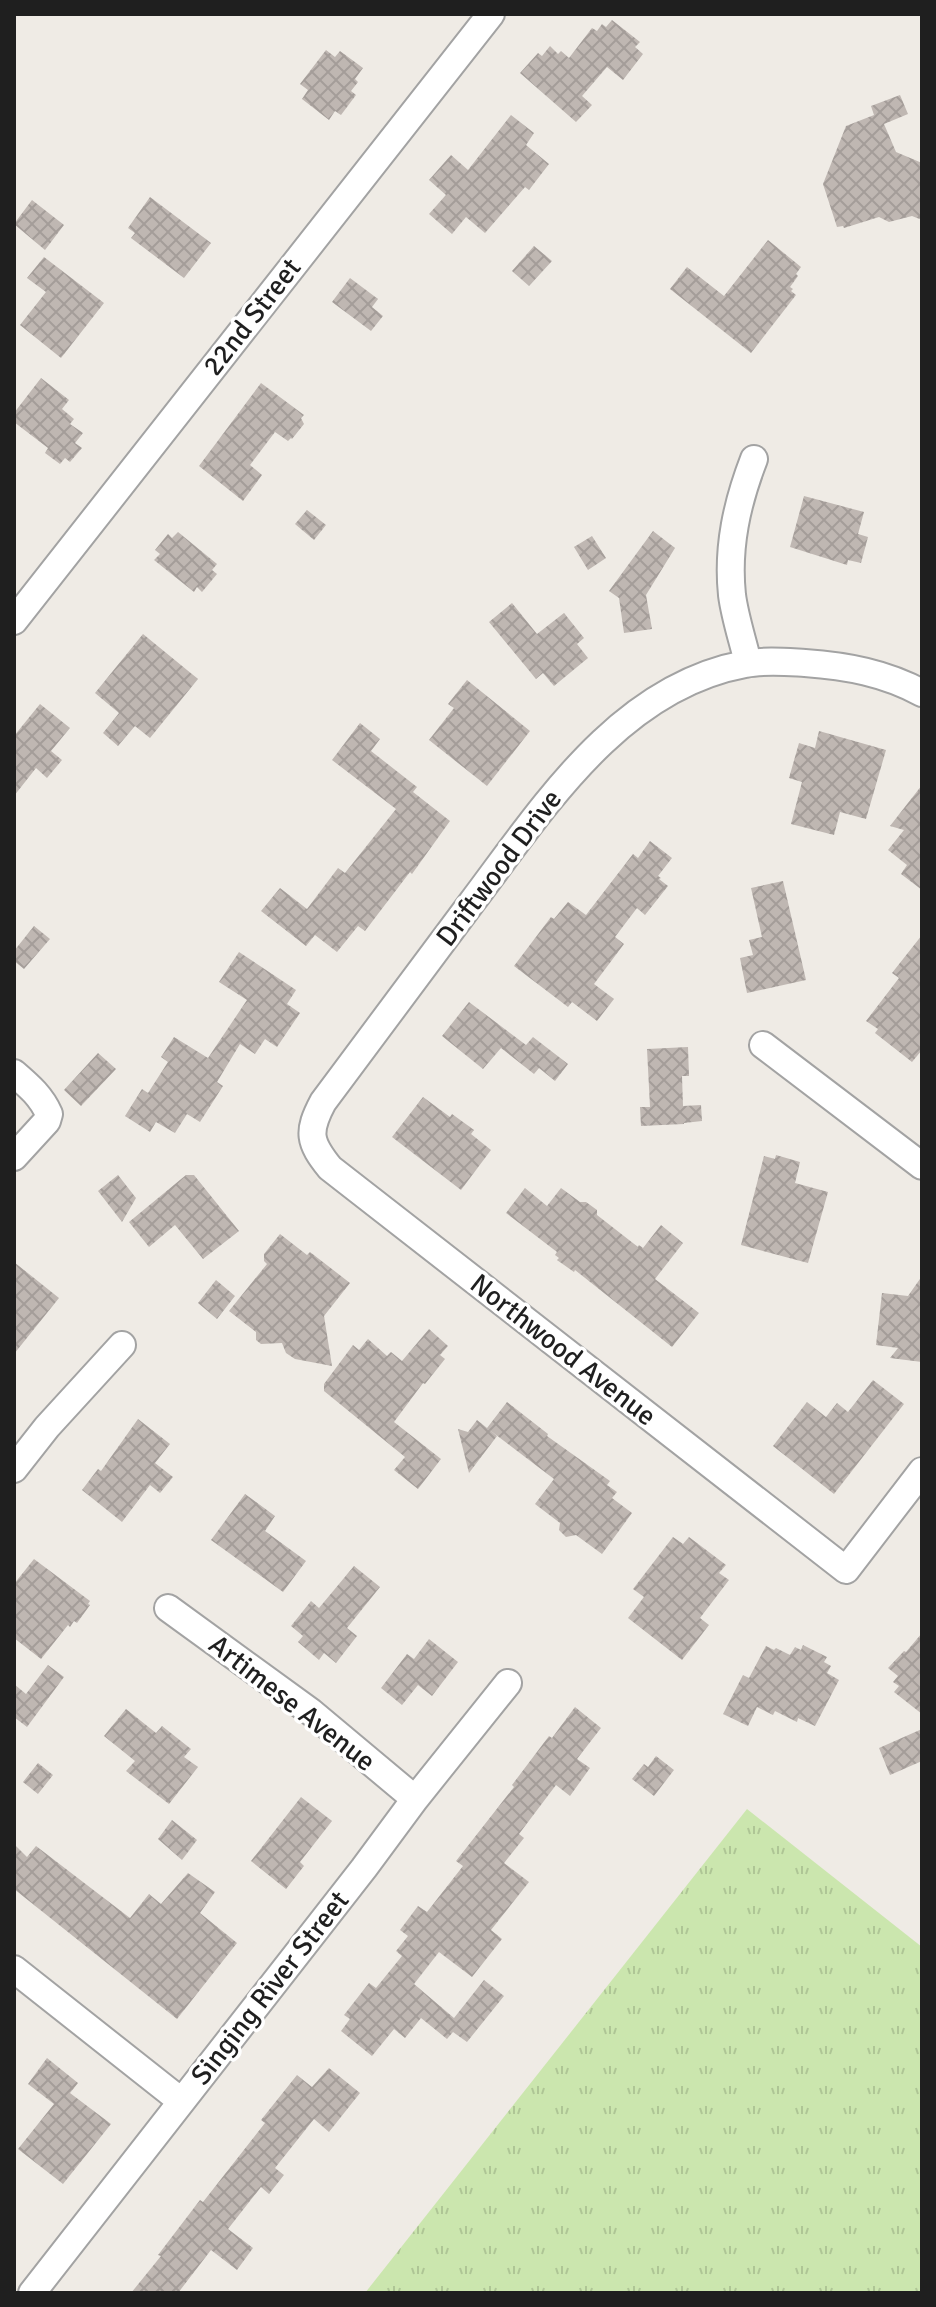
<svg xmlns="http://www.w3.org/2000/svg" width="936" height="2307" viewBox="0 0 936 2307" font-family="Signika,sans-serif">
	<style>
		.grass { fill: url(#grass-tufts) }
		.building { fill: url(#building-cross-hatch) }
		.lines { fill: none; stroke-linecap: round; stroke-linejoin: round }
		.minor-casing { stroke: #a3a3a3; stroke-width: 30 }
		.minor { stroke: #fff; stroke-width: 26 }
		.labels { text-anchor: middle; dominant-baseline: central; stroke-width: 7; stroke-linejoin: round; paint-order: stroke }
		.street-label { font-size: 28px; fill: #1f1f1f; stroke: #fff }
	</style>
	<defs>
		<pattern id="grass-tufts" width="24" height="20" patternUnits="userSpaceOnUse" patternTransform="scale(2)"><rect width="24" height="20" fill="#cbe6ae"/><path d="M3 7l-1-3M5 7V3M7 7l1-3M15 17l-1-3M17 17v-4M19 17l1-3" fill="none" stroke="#aec595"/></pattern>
		<pattern id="building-cross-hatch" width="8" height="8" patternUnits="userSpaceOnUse" patternTransform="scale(2)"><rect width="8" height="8" fill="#bfb7b2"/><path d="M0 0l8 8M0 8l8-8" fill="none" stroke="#a49d99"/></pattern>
	</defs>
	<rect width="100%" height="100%" fill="#efebe5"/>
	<path class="grass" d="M 747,1809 L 922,1947 L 922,2293 L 365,2293 Z"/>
	<path class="building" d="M 612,20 L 640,42 L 635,47 L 643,54 L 623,80 L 607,67 L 582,96 L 592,105 L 576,122 L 520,73 L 538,53 L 542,56 L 550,46 L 558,54 L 561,51 L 569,58 L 592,28 L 597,31 L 602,24 L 606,27 Z
		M 326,50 L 335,57 L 340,51 L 363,68 L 355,79 L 358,82 L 351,91 L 356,95 L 341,115 L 335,111 L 329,120 L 302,99 L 308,90 L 300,84 Z
		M 900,95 L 908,114 L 884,124 L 896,152 L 922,163 L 922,220 L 912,216 L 889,222 L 879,217 L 844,228 L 843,226 L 837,227 L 823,184 L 846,126 L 874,115 L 871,106 Z
		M 511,115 L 534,133 L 526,145 L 549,164 L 529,190 L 525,187 L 485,233 L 466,217 L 452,234 L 429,214 L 446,195 L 429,180 L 451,155 L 468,170 Z
		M 150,197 L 211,243 L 184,278 L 131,238 L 135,233 L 128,228 Z
		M 32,200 L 64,225 L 45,250 L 14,224 Z
		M 768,240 L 801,267 L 796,274 L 798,276 L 790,287 L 793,289 L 791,291 L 796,295 L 751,353 L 670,289 L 687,267 L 724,296 Z
		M 534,246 L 552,261 L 529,286 L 512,271 Z
		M 44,257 L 104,303 L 61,358 L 20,325 L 46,292 L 27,278 Z
		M 350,278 L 378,299 L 372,307 L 383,316 L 371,331 L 332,302 Z
		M 41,378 L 69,400 L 62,409 L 74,419 L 70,424 L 83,433 L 75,443 L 82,448 L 70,462 L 65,458 L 60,464 L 45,453 L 48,448 L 14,422 L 14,413 Z
		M 261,383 L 304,415 L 301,418 L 304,424 L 292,439 L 291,438 L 288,441 L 275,432 L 250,465 L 262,475 L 243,501 L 199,466 Z
		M 804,496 L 864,512 L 858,534 L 868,537 L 861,563 L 848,560 L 847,565 L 790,547 Z
		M 307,510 L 326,525 L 314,540 L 295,524 Z
		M 653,531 L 675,548 L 646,595 L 652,629 L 624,633 L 619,598 L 609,591 Z
		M 178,532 L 217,564 L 212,570 L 217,574 L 202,592 L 197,587 L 194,592 L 154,560 L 160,554 L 155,550 L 168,534 L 172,538 Z
		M 592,536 L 606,558 L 588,570 L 574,547 Z
		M 512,603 L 537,634 L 564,613 L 584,638 L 577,644 L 588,658 L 554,686 L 543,673 L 536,679 L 489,622 Z
		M 143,634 L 198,679 L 150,738 L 135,726 L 118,746 L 103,733 L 119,713 L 95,693 Z
		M 467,680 L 530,731 L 487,786 L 429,740 L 454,708 L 448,704 Z
		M 40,704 L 70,728 L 51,751 L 62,760 L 47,778 L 36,768 L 14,796 L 14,736 Z
		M 360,723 L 380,739 L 371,751 L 417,787 L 413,792 L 450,821 L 412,874 L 410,872 L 365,931 L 358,926 L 337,952 L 315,935 L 306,946 L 261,911 L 280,888 L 307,909 L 338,868 L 345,873 L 396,809 L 332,760 Z
		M 819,731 L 886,750 L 866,819 L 840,812 L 834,835 L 791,824 L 802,782 L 789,778 L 799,743 L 815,748 Z
		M 922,785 L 922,890 L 901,874 L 907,865 L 888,850 L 904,830 L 890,826 Z
		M 650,841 L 672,858 L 658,876 L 661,878 L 659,879 L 668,886 L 645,915 L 637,908 L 615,937 L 624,944 L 594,984 L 614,999 L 597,1021 L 572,1002 L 568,1007 L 514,966 L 551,917 L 554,919 L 568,902 L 586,915 L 633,854 L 638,858 Z
		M 783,881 L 806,980 L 747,993 L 740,958 L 753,955 L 749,940 L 762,937 L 751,888 Z
		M 34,926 L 50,939 L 24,969 L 14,961 L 14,951 Z
		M 922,935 L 922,1050 L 912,1062 L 875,1033 L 878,1029 L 866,1021 L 899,978 L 892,973 Z
		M 239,952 L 296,990 L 287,1004 L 300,1013 L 277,1047 L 265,1039 L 255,1054 L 240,1044 L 217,1082 L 223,1086 L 200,1122 L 187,1114 L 175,1133 L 156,1122 L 150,1132 L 125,1116 L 142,1089 L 148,1093 L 168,1062 L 161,1057 L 174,1037 L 208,1058 L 247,1000 L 219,982 Z
		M 469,1002 L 526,1045 L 533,1037 L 568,1064 L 555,1081 L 539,1068 L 534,1074 L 501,1048 L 483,1069 L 442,1036 Z
		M 688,1047 L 689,1076 L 682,1076 L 683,1106 L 701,1105 L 702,1121 L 684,1123 L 684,1124 L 641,1126 L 640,1107 L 650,1107 L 647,1049 Z
		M 98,1053 L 116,1069 L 81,1106 L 64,1090 Z
		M 423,1097 L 450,1117 L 452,1114 L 474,1130 L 471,1134 L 491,1150 L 461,1190 L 392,1137 Z
		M 776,1155 L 800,1162 L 795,1183 L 828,1192 L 808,1263 L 741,1245 L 764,1156 L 775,1159 Z
		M 118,1175 L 136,1198 L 122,1222 L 98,1191 Z
		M 186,1175 L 194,1175 L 239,1231 L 203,1259 L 175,1225 L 149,1247 L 129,1222 Z
		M 525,1188 L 547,1206 L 561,1188 L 580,1202 L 586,1202 L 597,1210 L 597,1215 L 638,1247 L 639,1245 L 643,1248 L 661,1225 L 683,1243 L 655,1279 L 699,1313 L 672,1347 L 575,1270 L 574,1272 L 557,1260 L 559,1258 L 555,1255 L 557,1252 L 506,1213 Z
		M 280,1234 L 307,1255 L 310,1252 L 350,1283 L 324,1316 L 332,1366 L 295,1359 L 286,1353 L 282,1343 L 261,1344 L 256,1340 L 256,1332 L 229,1311 L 267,1264 L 264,1261 L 264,1254 Z
		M 14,1262 L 59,1298 L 14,1354 Z
		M 922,1276 L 922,1362 L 890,1358 L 898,1348 L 876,1345 L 882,1293 L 908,1296 Z
		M 216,1280 L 235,1296 L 217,1319 L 198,1303 Z
		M 429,1329 L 448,1346 L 440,1355 L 445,1359 L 425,1384 L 423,1383 L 394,1422 L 441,1459 L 418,1489 L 394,1470 L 405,1457 L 324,1391 L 324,1384 L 353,1345 L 359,1350 L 368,1339 L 387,1356 L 391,1352 L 402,1361 Z
		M 873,1380 L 904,1404 L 834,1494 L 773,1446 L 807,1402 L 826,1417 L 837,1403 L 848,1412 Z
		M 507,1402 L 548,1434 L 547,1436 L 610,1481 L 607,1485 L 617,1492 L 612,1498 L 632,1513 L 602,1554 L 576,1535 L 566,1537 L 559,1530 L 560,1523 L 535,1504 L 554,1479 L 487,1428 Z
		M 138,1419 L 170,1444 L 155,1463 L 173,1477 L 160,1493 L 150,1485 L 122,1522 L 82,1490 L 98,1469 L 101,1471 Z
		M 477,1420 L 497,1436 L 469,1473 L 458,1429 L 468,1432 Z
		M 245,1494 L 275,1516 L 265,1531 L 306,1561 L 283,1592 L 211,1540 Z
		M 673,1537 L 683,1544 L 689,1537 L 726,1565 L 719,1573 L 729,1580 L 700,1618 L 709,1625 L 682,1660 L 628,1618 L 644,1597 L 633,1589 Z
		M 34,1559 L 90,1601 L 88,1604 L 90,1605 L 77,1623 L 74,1621 L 70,1627 L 68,1625 L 41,1659 L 14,1638 L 14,1584 Z
		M 354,1566 L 380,1587 L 347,1628 L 357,1636 L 336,1663 L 324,1653 L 319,1660 L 298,1642 L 303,1636 L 291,1626 L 311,1601 L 319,1608 Z
		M 922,1633 L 922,1714 L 894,1692 L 899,1686 L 893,1682 L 898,1676 L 888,1668 L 904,1651 L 906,1652 Z
		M 429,1639 L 458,1662 L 432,1696 L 418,1685 L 402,1705 L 381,1688 L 407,1654 L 414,1659 Z
		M 803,1645 L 827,1657 L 824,1662 L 831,1666 L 827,1673 L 839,1680 L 815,1726 L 798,1718 L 797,1722 L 775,1711 L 773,1715 L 757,1707 L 748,1726 L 723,1714 L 743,1675 L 749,1678 L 766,1646 L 774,1650 L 776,1648 L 790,1655 L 795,1647 L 801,1650 Z
		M 48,1665 L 64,1677 L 27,1727 L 14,1717 L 14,1684 L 26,1694 Z
		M 575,1707 L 601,1728 L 577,1759 L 590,1768 L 570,1796 L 556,1785 L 519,1834 L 524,1838 L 504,1863 L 529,1882 L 491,1930 L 502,1939 L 472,1977 L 439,1952 L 414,1984 L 454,2018 L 484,1980 L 504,1996 L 467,2042 L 453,2032 L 447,2039 L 421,2018 L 405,2038 L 394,2029 L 372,2056 L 341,2031 L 350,2019 L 344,2015 L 369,1983 L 376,1988 L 402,1956 L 396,1951 L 408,1936 L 400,1930 L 418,1906 L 427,1912 L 463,1866 L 456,1861 L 514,1787 L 512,1785 L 549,1736 L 552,1738 Z
		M 126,1709 L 156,1733 L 162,1726 L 191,1749 L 184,1757 L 198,1767 L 169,1804 L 126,1771 L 135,1761 L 104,1736 Z
		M 922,1729 L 922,1761 L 890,1775 L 879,1748 Z
		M 656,1756 L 674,1770 L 654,1796 L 632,1779 L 644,1764 L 648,1767 Z
		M 38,1763 L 53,1775 L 38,1794 L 23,1782 Z
		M 301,1797 L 332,1821 L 300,1862 L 304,1866 L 286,1889 L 251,1861 Z
		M 172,1820 L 197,1840 L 182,1860 L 158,1839 Z
		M 14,1844 L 27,1857 L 36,1846 L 130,1918 L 149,1894 L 161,1904 L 188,1873 L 215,1892 L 200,1913 L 237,1943 L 177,2019 L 14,1889 Z
		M 47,2058 L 78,2083 L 70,2093 L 111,2124 L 63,2184 L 18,2149 L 54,2104 L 28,2084 Z
		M 329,2068 L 360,2093 L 329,2132 L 314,2119 L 275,2168 L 284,2175 L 269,2194 L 261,2187 L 228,2229 L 253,2248 L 237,2270 L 211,2250 L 178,2293 L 131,2293 L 161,2256 L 158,2255 L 200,2200 L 203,2202 L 265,2123 L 261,2120 L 297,2075 L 312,2087 Z"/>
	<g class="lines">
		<defs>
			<path id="minor" d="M 14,621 L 491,14
				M 748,663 C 743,641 735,618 732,595 C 727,547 737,503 754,459
				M 922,693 C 885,673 847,666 805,663 C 786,662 764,660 745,664 C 619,687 543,808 472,902 C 422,969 373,1035 323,1102 C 307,1132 309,1142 330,1168 L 846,1570 L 922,1471
				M 763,1045 L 922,1166
				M 14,1073 C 29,1086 41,1096 49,1114 L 47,1121 L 14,1157
				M 14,1469 L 47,1427 L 122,1345
				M 168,1608 L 311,1712 L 415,1799
				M 14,1969 L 181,2101
				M 32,2293 L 364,1868 L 415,1799 L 508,1683"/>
		</defs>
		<use href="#minor" class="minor-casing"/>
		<use href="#minor" class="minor"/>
	</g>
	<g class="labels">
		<g class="street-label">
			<text transform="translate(252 317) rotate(-52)">22nd Street</text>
			<text transform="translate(499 868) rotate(-53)">Driftwood Drive</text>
			<text transform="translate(563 1350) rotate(38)">Northwood Avenue</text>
			<text transform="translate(292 1703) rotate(38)">Artimese Avenue</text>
			<text transform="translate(270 1988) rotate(-52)">Singing River Street</text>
		</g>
	</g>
	<rect width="936" height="2307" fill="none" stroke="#1f1f1f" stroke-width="32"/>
</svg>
